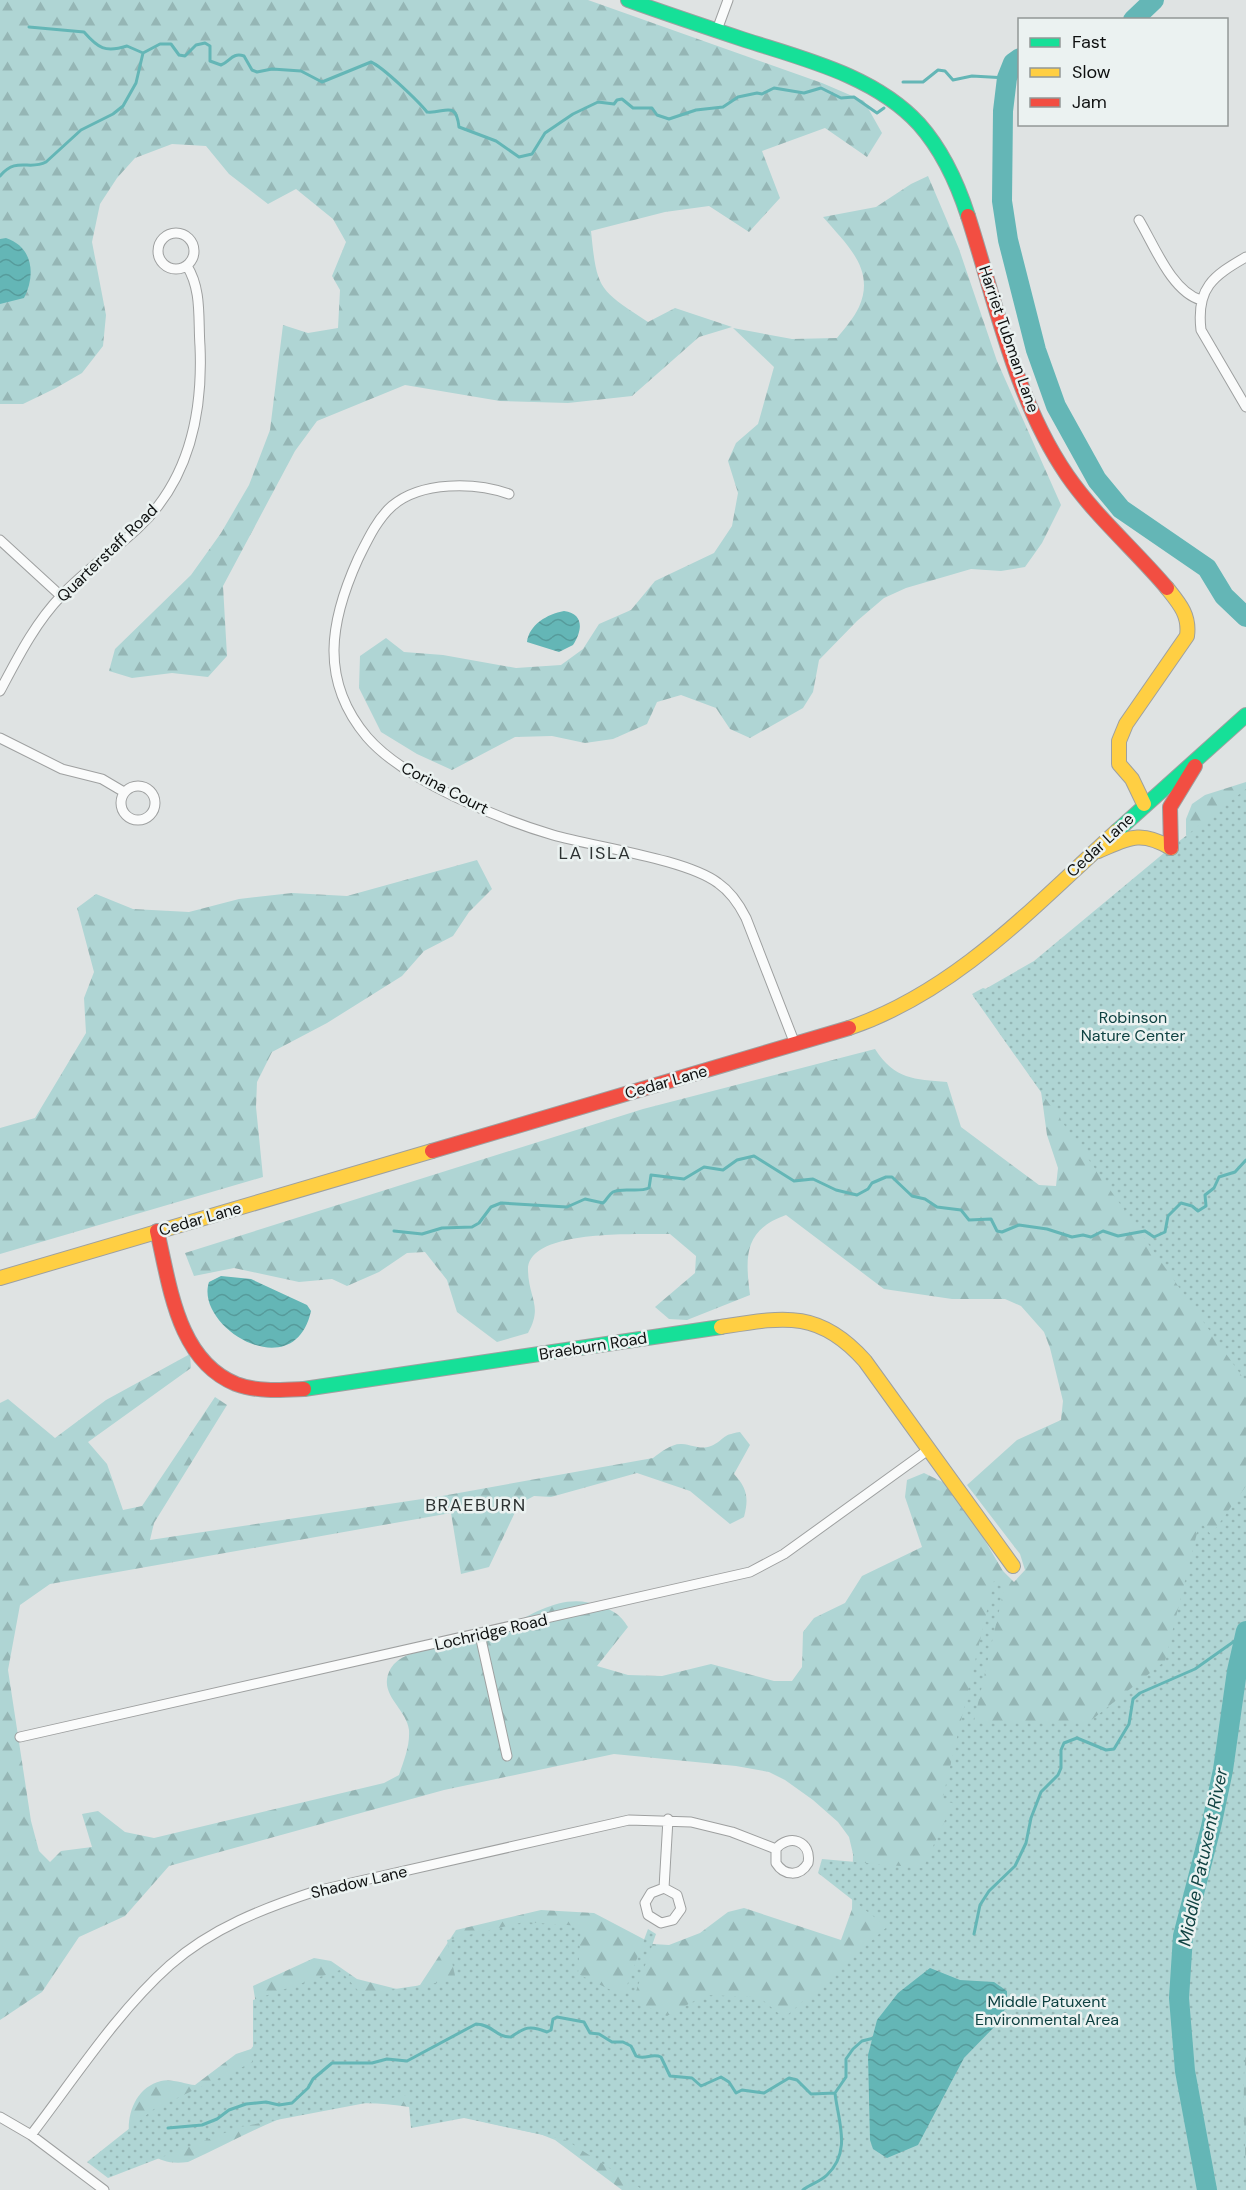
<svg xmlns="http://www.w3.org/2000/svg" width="1246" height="2190" viewBox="0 0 1246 2190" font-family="'DM Sans',sans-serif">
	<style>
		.forest { fill: url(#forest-firs) }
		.park { fill: url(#park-dots) }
		.water { fill: url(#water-waves) }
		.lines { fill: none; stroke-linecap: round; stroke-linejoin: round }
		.stream { stroke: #64b6b6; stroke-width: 3 }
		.river { stroke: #64b6b6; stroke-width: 20 }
		.street-casing { stroke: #9ea0a0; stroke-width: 11 }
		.fast-casing { stroke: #9ea0a0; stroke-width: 16 }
		.slow-casing { stroke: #9ea0a0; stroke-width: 16 }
		.jam-casing { stroke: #9ea0a0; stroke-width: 16 }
		.street { stroke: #fafbfb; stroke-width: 9 }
		.fast { stroke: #16e098; stroke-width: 14 }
		.slow { stroke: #ffcf43; stroke-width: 14 }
		.jam { stroke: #f24e42; stroke-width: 14 }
		.labels { text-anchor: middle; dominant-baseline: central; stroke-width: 5; stroke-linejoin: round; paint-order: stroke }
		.street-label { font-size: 16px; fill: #0e1010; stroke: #ebf2f1 }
		.park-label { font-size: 16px; fill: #0e4141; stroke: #ebf2f1 }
		.neighbourhood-label { font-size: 18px; letter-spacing: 1.5px; fill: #2d3232; stroke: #ebf2f1 }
		.water-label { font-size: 18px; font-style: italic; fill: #114343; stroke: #ebf2f1 }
	</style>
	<defs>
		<pattern id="forest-firs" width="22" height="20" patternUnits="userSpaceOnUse" patternTransform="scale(1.5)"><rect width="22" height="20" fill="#afd5d4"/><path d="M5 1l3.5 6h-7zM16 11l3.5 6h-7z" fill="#95b6b5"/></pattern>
		<pattern id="park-dots" width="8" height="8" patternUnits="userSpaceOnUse" patternTransform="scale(1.5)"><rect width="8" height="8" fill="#afd5d4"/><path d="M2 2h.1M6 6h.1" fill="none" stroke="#95b6b5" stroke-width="1.8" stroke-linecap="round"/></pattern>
		<pattern id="water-waves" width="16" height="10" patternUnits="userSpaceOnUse" patternTransform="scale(1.5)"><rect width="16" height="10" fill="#64b6b6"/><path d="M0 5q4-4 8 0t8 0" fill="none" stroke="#569b9b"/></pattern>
	</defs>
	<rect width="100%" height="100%" fill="#dfe3e3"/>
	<path class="forest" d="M 0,0 L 588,0 L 822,83 L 864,101 L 882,133 L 867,157 L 825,128 L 762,151 L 780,198 L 749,232 L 709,206 L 665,212 L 591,231 C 597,290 598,289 648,322 L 675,308 L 732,327 L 699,337 L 632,396 L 568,403 L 500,401 L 405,385 L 317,421 L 295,451 L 223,586 L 227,656 L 208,677 L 172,673 L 132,678 L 109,671 L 115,649 L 191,575 L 221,533 L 249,485 L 270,430 L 283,325 L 308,333 L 338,328 L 340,290 L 332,276 L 346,242 L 333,219 L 296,189 L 268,204 L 229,174 L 206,146 L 172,144 L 135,158 L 117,178 L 100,204 L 92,242 L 106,315 L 103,346 L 82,373 L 56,388 L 23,404 L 0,404 Z
		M 928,176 L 959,249 L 997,361 L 1061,505 L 1042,543 L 1025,567 L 1001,571 L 971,569 L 906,588 L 884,598 L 857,621 L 819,660 L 813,692 L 803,708 L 750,738 L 730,729 L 716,708 L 681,695 L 657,702 L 647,724 L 613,739 L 585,743 L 552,736 L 515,737 L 452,770 L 417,754 L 381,732 L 359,688 L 360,656 L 386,638 L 404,652 L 443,655 L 516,668 L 561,665 L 583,649 L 599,624 L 631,610 L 655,581 L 714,553 L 732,526 L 738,493 L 728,461 L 736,443 L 758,424 L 774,367 L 733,328 L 792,339 L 837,338 C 844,329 854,318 859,307 C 876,269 846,244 823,217 L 876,207 L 911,184 Z
		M 1246,782 L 1246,905 L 1186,835 L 1186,819 L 1192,804 L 1205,795 Z
		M 477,860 L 492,889 L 469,912 L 453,936 L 424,951 L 402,976 L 327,1023 L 272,1052 L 257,1082 L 256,1107 L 263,1177 L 0,1254 L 0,1128 L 35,1118 L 86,1033 L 84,998 L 94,972 L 77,908 L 96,894 L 133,909 L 189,912 L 239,899 L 292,893 L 347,896 Z
		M 983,988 L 1011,997 L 1246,1105 L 1246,2190 L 622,2190 L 555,2140 L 540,2134 C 468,2120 372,2088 301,2111 C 264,2123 224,2146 188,2162 C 158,2166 150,2153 129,2134 C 127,2112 137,2087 161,2081 C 170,2078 185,2084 195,2085 L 236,2054 L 251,2049 L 261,2035 L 253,1986 L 314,1958 L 331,1961 L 357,1979 L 405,1991 L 420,1985 L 456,1930 L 541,1910 L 594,1913 L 653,1944 L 669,1945 L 700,1933 L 728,1912 L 744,1908 L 841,1940 L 852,1909 L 853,1854 L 849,1837 L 838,1822 L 813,1800 L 785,1780 L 769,1772 L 736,1766 L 614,1754 L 444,1790 L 169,1866 L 125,1916 L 79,1937 L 42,1992 L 0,2020 L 0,1403 L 8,1399 L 55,1438 L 106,1400 L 190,1354 L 191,1368 L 88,1442 L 107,1464 L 123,1510 L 142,1506 L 215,1397 L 227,1405 L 154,1523 L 150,1540 L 442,1496 L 653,1458 C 661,1452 672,1443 682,1444 C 693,1445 700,1450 711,1446 C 725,1440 720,1435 740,1432 L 750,1445 L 734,1474 C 747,1488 749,1498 744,1517 L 730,1524 L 690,1491 L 637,1473 L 551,1497 L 534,1496 L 519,1504 L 489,1567 L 461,1574 L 451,1513 L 50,1584 L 20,1605 L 8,1670 L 31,1821 L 39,1851 L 50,1862 L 61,1851 L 92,1847 L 82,1814 L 98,1811 L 125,1832 L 154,1838 L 384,1783 L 399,1775 C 404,1760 410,1746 409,1730 C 406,1707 376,1694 391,1668 C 404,1646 459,1647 481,1639 C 520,1625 557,1588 600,1606 C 614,1611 620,1614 628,1627 L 597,1666 L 628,1675 L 662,1676 L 711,1664 L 774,1681 L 792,1681 L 802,1667 L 803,1632 L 814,1618 L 845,1603 L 862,1576 L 922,1547 L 905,1497 L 907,1480 L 924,1473 L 953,1487 L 1003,1571 L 1014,1582 L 1025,1570 L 1020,1554 L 967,1485 L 1017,1440 L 1061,1420 L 1063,1401 L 1050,1348 L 1044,1332 L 1021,1306 L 1005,1299 L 952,1299 L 884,1289 L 786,1215 C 744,1230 745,1256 750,1295 L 687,1320 L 669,1319 L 655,1307 L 695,1273 L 696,1256 L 670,1234 C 641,1235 526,1228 528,1271 C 529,1299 543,1306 528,1333 L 497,1342 L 457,1312 L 447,1280 L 425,1252 L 407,1253 L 379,1272 L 347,1286 L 332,1279 L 299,1282 L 234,1268 L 194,1276 L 185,1253 L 643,1109 L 875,1049 C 895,1080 914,1079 947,1082 L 961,1127 L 1039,1185 L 1056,1186 L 1058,1168 L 1047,1135 L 1040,1084 L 972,994 Z"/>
	<path class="park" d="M 1246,789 L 1246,1382 L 973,996 L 1034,961 L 1164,853 Z
		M 1246,1486 L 1246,2052 C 1241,2094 1246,2146 1246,2190 L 643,2190 L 566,2140 L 464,2118 L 411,2128 L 408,2095 L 240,2127 L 108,2178 L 87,2162 L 154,2109 L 253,2062 L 253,2000 L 340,1970 L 361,1994 L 456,1980 L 447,1940 L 524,1922 L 581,1926 L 578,1974 L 623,1996 L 648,1929 L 656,1934 L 633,2000 L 667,2016 L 705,1995 L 759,1997 L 784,2018 L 887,1927 L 818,1873 L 822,1859 L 923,1868 L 953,1803 L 942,1801 L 994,1581 L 1004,1589 L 974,1721 L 1089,1722 L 1165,1661 L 1200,1521 L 1211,1535 Z"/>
	<path class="water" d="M 6,238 C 33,247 36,275 24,298 L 0,304 L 0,239 Z
		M 564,611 C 585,614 582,631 573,645 L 559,652 L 527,642 C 529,625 547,614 564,611 Z
		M 221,1276 L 251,1279 L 307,1305 L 311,1311 C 294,1388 194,1327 209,1282 Z
		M 930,1968 L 960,1980 L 994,1982 L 1007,1991 L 1007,2005 L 998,2023 L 964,2058 L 918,2145 L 887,2158 L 873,2149 L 870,2140 L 868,2055 L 877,2020 L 898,1993 Z"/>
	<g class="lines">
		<path class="stream" d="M 29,27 L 84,32 C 98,48 105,53 127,46 L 143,53 L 160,44 L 171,44 L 179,55 L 185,56 L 196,45 L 205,43 L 210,46 L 210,61 L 221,65 C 230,62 232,52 244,56 L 252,70 L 257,72 L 272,69 L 301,71 L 322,82 L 371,62 C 383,67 419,102 427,112 C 444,114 456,99 459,127 L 496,141 L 519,157 L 532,154 L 545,133 L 573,114 L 598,102 L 614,104 L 617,100 L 622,99 L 633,108 L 652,108 L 657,115 L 669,119 L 696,110 L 723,107 L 738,97 L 757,93 L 762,94 L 774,88 L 804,93 L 821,88 L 841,98 L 854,97 L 877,113 L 884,108
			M 903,82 L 923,82 L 938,70 L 945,71 L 953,80 L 972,76 L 1007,78
			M 0,176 C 17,156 29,171 46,162 L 81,130 L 113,114 L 123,106 L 136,83 L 143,53
			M 394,1231 L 422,1234 L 442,1228 L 472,1227 L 479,1223 L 491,1207 L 501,1203 L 567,1207 L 585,1199 L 603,1203 C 607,1200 608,1195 613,1192 C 623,1187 638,1193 649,1188 L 651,1175 L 684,1179 L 704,1167 L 723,1170 L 737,1160 L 754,1156 L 794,1181 L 813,1179 L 836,1190 L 857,1195 L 868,1189 L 872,1183 L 886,1177 L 892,1177 L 912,1196 L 925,1199 L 937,1207 L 961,1210 L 969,1220 L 991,1219 L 997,1231 L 1002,1232 L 1019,1225 L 1047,1229 L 1072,1237 L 1083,1235 L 1091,1237 L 1103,1231 L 1118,1236 L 1145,1231 L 1154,1237 L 1165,1232 L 1168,1216 L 1181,1203 L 1192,1206 L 1198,1211 L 1206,1206 L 1205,1195 L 1214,1188 L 1219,1177 L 1235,1172 L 1246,1160
			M 974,1934 L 980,1905 L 989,1891 L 1015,1866 L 1026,1843 L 1031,1818 L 1041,1792 L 1058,1775 L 1061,1768 L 1061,1750 L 1064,1743 L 1077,1738 L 1106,1750 L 1114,1749 L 1129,1724 L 1133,1699 L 1140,1693 L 1195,1669 L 1246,1633
			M 168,2128 L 202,2125 L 217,2119 L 229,2110 L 246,2104 L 266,2102 L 279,2105 L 292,2103 L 308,2088 L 313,2079 L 332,2063 L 372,2063 L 387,2059 L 407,2061 L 476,2024 C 494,2025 495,2037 511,2037 C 525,2027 530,2025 547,2032 L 551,2030 L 553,2019 L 557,2017 L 584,2022 L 590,2033 L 599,2034 L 612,2042 L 623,2042 L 631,2046 L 636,2056 C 645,2060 652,2053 661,2057 L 670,2076 L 692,2078 L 701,2086 L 721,2077 L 729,2082 L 736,2093 L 742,2090 L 764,2093 L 789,2078 L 797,2080 L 811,2094 L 835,2093
			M 803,2190 C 810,2184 820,2182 827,2175 C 852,2151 838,2121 835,2093 L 846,2077 L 846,2059 L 853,2049 L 862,2041 L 874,2038"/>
		<path class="river" d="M 1133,20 L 1154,0
			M 1020,58 L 1013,63 L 1007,78 L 1003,111 L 1002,201 L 1008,240 L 1036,350 L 1056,406 L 1097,480 L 1121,509 L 1207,568 L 1224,596 L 1246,617
			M 1207,2190 L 1185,2071 L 1179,1998 L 1183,1936 L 1211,1827 L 1223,1770 L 1237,1671 L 1246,1631"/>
		<defs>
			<path id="street" d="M 717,30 L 728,0
				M 1139,220 C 1154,245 1172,292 1201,300
				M158 251a18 18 0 1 1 36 0a18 18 0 1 1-36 0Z
				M 1246,257 C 1213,276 1196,288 1201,330 L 1246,407
				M 509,494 C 475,482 421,481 392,506 C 377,519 367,541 358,559 C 330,621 319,680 367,737 C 404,780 499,819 553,835 C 595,847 686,859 718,883 C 731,892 739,904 746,918 L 795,1044
				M 0,540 L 61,596
				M 0,691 C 18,657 35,623 62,595 C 85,571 112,552 137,529 C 189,481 203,414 200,346 C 198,319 202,290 187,266
				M 0,738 L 62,769 L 102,779 L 124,792
				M121 803a17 17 0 1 1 34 0a17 17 0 1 1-34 0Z
				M 480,1635 L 507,1756
				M 20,1737 L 750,1572 L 784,1554 L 928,1450
				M 664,1888 L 677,1895 L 681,1909 L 673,1920 L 661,1923 L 648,1915 L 645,1903 L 651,1893 L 664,1888 L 668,1819
				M 0,2117 L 31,2135 L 104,2190
				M 31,2135 C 74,2079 117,2012 170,1965 C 212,1928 264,1908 316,1891 L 629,1820 L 691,1822 L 732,1832 L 776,1849 C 789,1833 812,1841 808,1863 C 800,1877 784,1876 776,1863 L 776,1849"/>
			<path id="fast" d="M 628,0 C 667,14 706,27 745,40 C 804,59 875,76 919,124 C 943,151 957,182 968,216
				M 1117,831 L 1246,715
				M 304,1389 L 721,1327"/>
			<path id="slow" d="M 1144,804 L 1132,779 L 1119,764 L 1119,741 L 1126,724 L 1187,636 C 1190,615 1179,603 1167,588
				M 1098,851 C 1129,838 1140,830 1171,848
				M 849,1028 C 957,991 1034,906 1117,831
				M 0,1278 L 432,1151
				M 721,1327 C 783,1317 819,1309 865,1361 L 1013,1566"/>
			<path id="jam" d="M 968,216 C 996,303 1015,399 1067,475 C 1096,517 1134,549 1167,588
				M 1171,848 L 1170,807 L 1195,766
				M 432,1151 L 849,1028
				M 157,1231 C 170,1285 177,1360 236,1384 C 257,1392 282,1390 304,1389"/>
		</defs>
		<use href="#street" class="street-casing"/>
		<use href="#fast" class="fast-casing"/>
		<use href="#slow" class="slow-casing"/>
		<use href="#jam" class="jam-casing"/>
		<use href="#street" class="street"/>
		<use href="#fast" class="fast"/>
		<use href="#slow" class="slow"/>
		<use href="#jam" class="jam"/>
	</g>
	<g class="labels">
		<g class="street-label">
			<text transform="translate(1009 339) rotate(71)">Harriet Tubman Lane</text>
			<text transform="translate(107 553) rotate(-44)">Quarterstaff Road</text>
			<text transform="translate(445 788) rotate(27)">Corina Court</text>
			<text transform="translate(1100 845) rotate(-43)">Cedar Lane</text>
			<text transform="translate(666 1082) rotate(-16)">Cedar Lane</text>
			<text transform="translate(200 1219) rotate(-16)">Cedar Lane</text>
			<text transform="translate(593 1346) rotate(-9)">Braeburn Road</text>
			<text transform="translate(491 1632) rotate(-13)">Lochridge Road</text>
			<text transform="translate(359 1882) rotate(-13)">Shadow Lane</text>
		</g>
		<g class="park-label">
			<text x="1133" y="1017">Robinson<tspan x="1133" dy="18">Nature Center</tspan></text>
			<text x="1047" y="2001">Middle Patuxent<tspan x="1047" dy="18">Environmental Area</tspan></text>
		</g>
		<g class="neighbourhood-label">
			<text x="595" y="853">LA ISLA</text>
			<text x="476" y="1505">BRAEBURN</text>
		</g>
		<g class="water-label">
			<text transform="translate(1203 1857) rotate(-78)">Middle Patuxent River</text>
		</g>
	</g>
	<rect x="1018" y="18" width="210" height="108" fill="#ebf2f1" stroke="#939897" stroke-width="1.5"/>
	<rect x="1030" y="38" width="30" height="9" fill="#16e098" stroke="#939897" stroke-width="1.5"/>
	<text x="1072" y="48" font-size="18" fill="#0e1010">Fast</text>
	<rect x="1030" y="68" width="30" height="9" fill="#ffcf43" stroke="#939897" stroke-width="1.5"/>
	<text x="1072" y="78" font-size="18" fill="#0e1010">Slow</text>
	<rect x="1030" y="98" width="30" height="9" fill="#f24e42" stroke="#939897" stroke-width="1.5"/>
	<text x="1072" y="108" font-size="18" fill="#0e1010">Jam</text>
</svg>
